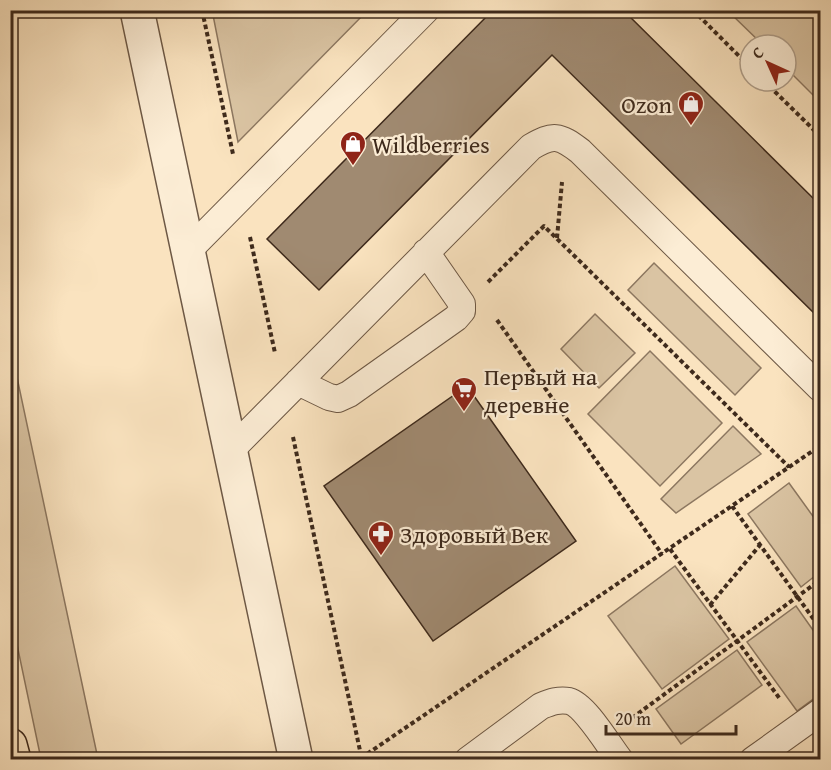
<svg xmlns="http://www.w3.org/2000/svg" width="831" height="770" viewBox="0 0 831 770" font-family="'Gentium Book Plus',serif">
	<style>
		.green { fill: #dac4a3; stroke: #8c7760; stroke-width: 1.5 }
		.building { fill: #a08a71; stroke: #3e2a1c; stroke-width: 1.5 }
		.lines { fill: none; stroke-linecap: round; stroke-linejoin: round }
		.lane-casing { stroke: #6d5845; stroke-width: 28 }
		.street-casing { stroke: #6d5845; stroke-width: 36 }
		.highway-casing { stroke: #3e2a1c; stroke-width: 36 }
		.path { stroke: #3e2a1c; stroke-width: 4; stroke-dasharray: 4.5 3; stroke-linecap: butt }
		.lane { stroke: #fcedd5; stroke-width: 26 }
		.street { stroke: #fcedd5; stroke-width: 33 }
		.highway { stroke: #fae3bf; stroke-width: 33 }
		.labels { text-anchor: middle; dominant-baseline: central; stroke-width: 4.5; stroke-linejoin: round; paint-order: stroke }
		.poi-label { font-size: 24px; fill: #3e2a1c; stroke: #fcedd5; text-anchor: start }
	</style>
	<rect width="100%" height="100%" fill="#fae3bf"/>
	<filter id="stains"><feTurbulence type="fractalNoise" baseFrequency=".00333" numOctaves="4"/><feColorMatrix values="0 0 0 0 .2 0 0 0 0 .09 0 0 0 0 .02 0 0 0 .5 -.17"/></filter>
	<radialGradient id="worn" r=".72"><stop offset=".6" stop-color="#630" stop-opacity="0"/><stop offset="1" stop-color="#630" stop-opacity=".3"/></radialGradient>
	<path class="green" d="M 212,10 L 367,10 L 367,11 L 238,142 Z
		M 728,11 L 820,11 L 820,102 L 786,68 L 786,45 L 763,45 Z
		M 654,263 L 761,368 L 735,395 L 628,290 Z
		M 595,314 L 635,353 L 599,388 L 561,349 Z
		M 10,349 L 11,349 L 98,759 L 41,759 L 11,616 Z
		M 650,351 L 722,423 L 660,486 L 588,414 Z
		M 733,426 L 761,454 L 676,513 L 661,499 Z
		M 789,483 L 820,526 L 820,572 L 801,587 L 748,514 Z
		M 675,566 L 729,639 L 662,689 L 608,616 Z
		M 796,606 L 820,640 L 820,694 L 797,711 L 747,642 Z
		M 737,650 L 762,685 L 681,744 L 656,709 Z"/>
	<path class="building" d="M 493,10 L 623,10 L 820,205 L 820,319 L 552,55 L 319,290 L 267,239 Z
		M 467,386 L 576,541 L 433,641 L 324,486 Z"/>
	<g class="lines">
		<defs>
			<path id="lane" d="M 188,251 L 426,10
				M 298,382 L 329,397 L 338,399 L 349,394 L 456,318 L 462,311 L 462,304 L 426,252
				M 231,450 L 531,147 C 553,134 559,135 580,151 L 820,388
				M 468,760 L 541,706 C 551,702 559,699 569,701 C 585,705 609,746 620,760
				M 753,760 L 820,712"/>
			<path id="street" d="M 137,10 L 296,760"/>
			<path id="highway" d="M 10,745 L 14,760"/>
		</defs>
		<use href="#lane" class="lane-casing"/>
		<use href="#street" class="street-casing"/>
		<use href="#highway" class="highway-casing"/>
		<path class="path" d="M 202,10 L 233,154
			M 693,10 L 750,67
			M 764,81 L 820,136
			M 250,237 L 275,353
			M 557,238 L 562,182
			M 488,282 L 544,226 L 789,467
			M 497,320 L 662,554
			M 293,437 L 362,760
			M 732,506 L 820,628
			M 670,549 L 780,699
			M 710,605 L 760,545
			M 632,718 L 820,580
			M 361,758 L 820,446"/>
		<use href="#lane" class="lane"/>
		<use href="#street" class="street"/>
		<use href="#highway" class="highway"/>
	</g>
	<defs>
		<symbol id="shop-pin" viewBox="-11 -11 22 30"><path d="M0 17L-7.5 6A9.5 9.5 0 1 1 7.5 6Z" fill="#8f2418" stroke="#fcedd5"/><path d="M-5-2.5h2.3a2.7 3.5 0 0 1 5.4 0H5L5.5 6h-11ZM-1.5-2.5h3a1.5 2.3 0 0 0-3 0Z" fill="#fff"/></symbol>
		<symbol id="supermarket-pin" viewBox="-11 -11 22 30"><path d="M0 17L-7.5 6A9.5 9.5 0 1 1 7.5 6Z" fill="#8f2418" stroke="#fcedd5"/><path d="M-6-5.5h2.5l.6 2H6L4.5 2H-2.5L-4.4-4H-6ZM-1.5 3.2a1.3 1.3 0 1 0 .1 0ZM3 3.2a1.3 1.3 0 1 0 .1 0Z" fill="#fff"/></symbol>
		<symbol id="pharmacy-pin" viewBox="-11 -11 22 30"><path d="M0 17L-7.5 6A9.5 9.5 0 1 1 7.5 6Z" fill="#8f2418" stroke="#fcedd5"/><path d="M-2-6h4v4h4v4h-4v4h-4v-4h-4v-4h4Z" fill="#fff"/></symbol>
	</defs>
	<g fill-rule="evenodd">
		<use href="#shop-pin" x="676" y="89" width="30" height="40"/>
		<use href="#shop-pin" x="338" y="129" width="30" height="40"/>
		<use href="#supermarket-pin" x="449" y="375" width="30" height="40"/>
		<use href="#pharmacy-pin" x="366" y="519" width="30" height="40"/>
	</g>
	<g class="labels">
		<g class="poi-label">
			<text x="672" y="104" text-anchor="end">Ozon</text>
			<text x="372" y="144">Wildberries</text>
			<text x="484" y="376">Первый на<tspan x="484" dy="28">деревне</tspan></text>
			<text x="400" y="534">Здоровый Век</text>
		</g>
	</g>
	<rect width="831" height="770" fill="none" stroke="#fae3bf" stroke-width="36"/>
	<rect x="12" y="12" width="807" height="746" fill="none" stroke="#3e2a1c" stroke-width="3"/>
	<rect x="18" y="18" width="795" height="734" fill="none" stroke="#3e2a1c" stroke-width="1.5"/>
	<g transform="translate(768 63) rotate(315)"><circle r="28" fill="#fcedd5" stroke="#b09f8b" stroke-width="1.5"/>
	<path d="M0-4.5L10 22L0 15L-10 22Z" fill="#8f2418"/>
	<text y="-9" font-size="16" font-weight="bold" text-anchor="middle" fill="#3e2a1c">С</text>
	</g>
	<path d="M606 725v9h130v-9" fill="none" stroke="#3e2a1c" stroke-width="3"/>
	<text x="615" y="725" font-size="18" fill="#3e2a1c" stroke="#fcedd5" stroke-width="4.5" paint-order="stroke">20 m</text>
	<rect width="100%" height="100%" filter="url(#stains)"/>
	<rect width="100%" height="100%" fill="url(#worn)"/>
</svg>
